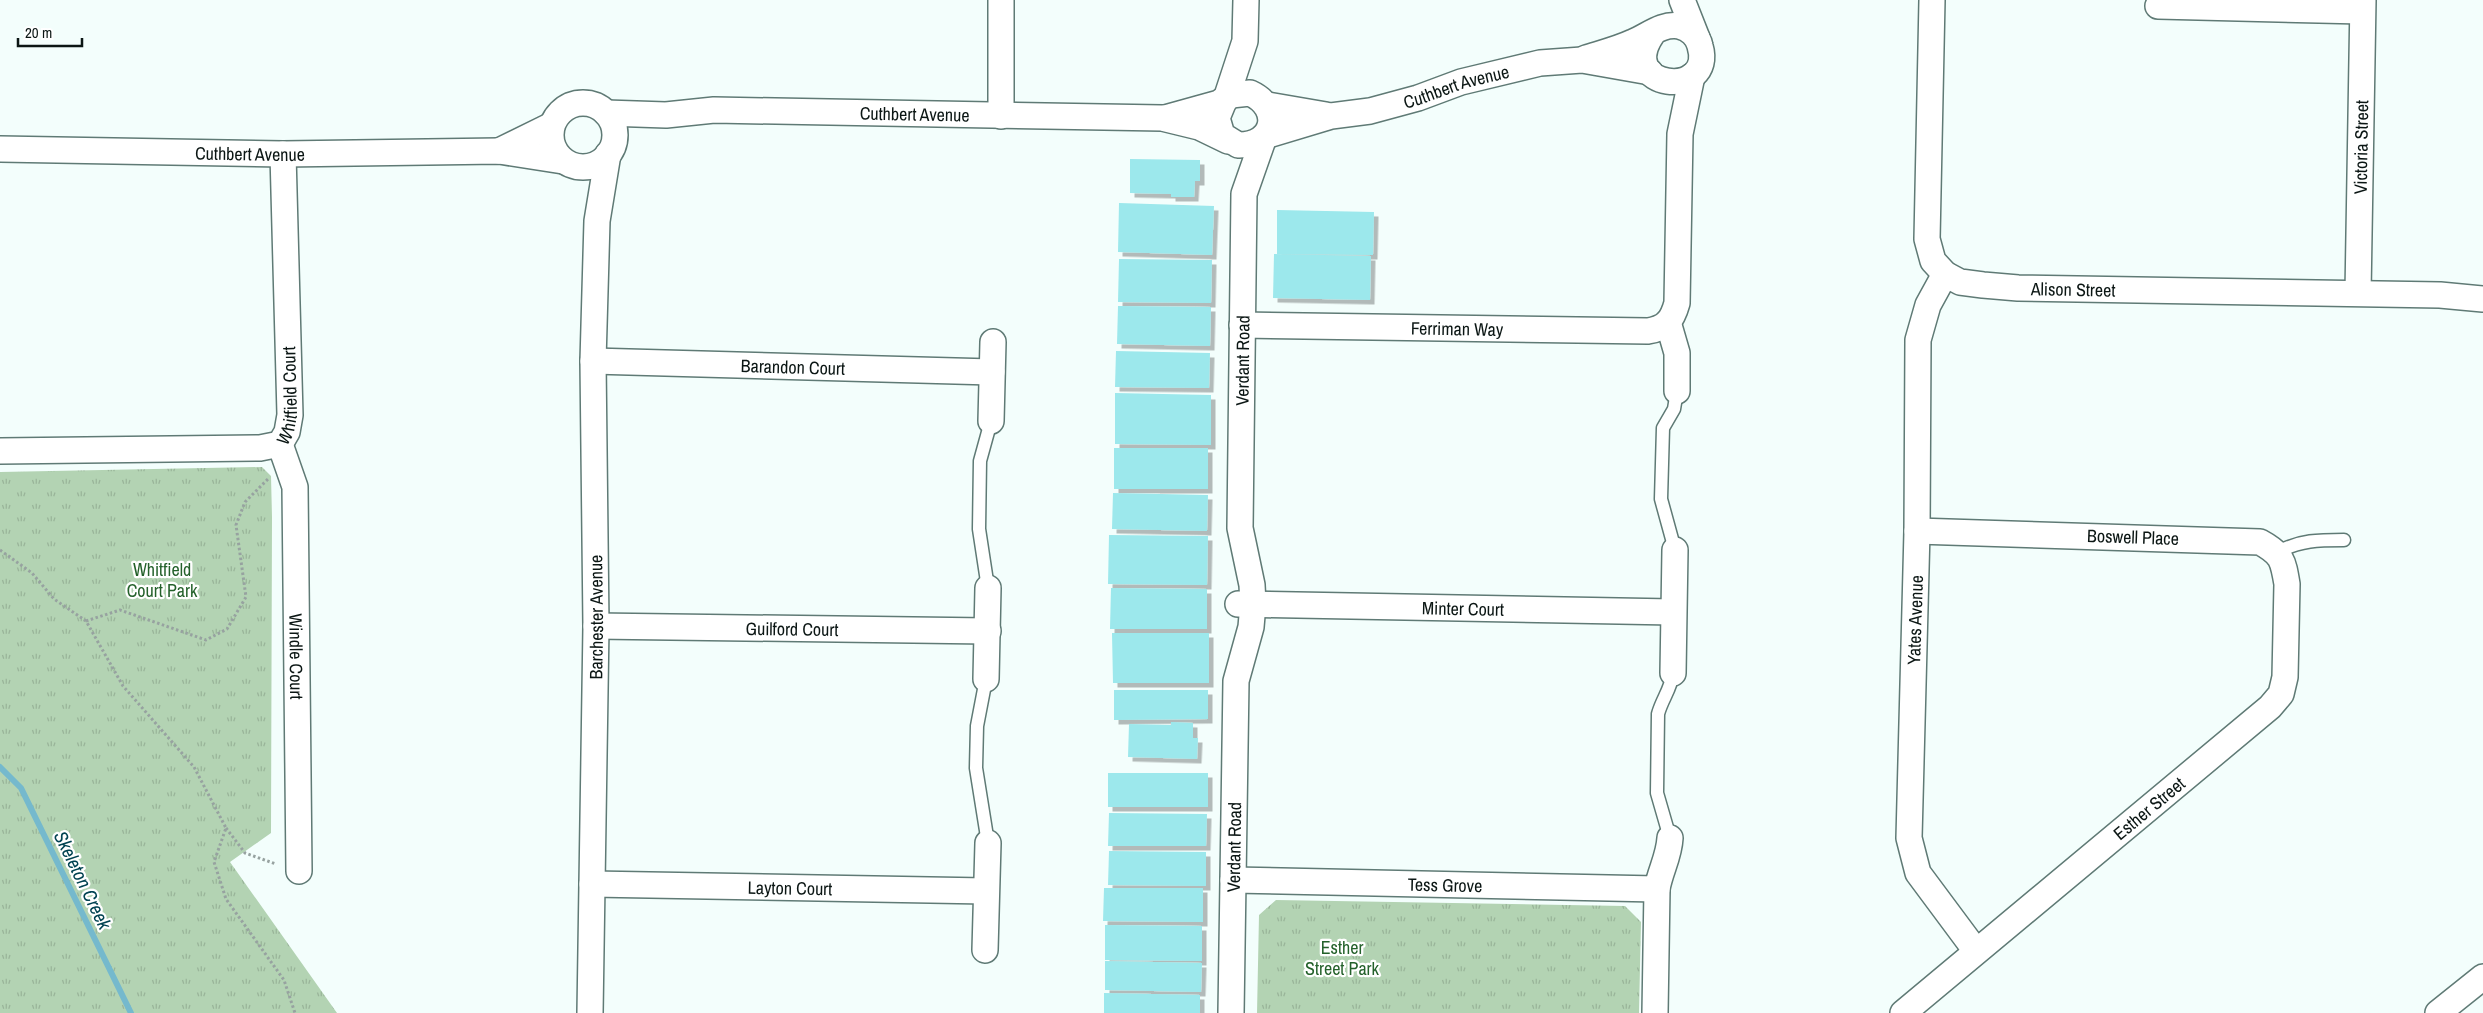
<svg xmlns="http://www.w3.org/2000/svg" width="2483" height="1013" viewBox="0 0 2483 1013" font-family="'Archivo Narrow',sans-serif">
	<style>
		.grass { fill: url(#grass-tufts) }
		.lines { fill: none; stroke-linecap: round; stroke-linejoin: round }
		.stream { stroke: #75b9cd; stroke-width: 6 }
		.building { fill: #9ce8ec; filter: url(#shadow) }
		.lane-casing { stroke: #5f7a75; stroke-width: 15 }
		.street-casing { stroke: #5f7a75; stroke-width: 28 }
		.path { stroke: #97a2a0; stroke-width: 3; stroke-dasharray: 2.5 2.5; stroke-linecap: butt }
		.lane { stroke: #fff; stroke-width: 12 }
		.street { stroke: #fff; stroke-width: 25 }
		.labels { text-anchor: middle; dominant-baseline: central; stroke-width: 4.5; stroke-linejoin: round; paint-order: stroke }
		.street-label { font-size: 18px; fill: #0b1614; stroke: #fff }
		.park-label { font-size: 18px; fill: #24612b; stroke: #fff }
		.water-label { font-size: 19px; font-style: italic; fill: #014251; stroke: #fff }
	</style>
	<defs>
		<pattern id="grass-tufts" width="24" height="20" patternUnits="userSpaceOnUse" patternTransform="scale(1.25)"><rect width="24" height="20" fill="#b3d3b3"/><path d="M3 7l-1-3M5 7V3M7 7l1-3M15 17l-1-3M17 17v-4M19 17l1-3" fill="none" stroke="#99b499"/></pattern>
		<filter id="shadow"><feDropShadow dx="4.5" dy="4.5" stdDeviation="0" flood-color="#0004"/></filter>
	</defs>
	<rect width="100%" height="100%" fill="#f3fefc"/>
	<path class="grass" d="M 262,467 L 271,476 L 272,517 L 271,833 L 230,862 L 337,1013 L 0,1013 L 0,472 Z
		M 1276,900 L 1625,906 L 1641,922 L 1639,1013 L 1257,1013 L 1259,915 Z"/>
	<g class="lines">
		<path class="stream" d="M 0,767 L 21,788 L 131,1013"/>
	</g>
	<path class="building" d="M 1130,159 L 1200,160 L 1200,181 L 1195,181 L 1194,197 L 1171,197 L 1171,194 L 1130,193 Z
		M 1119,203 L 1214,206 L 1212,255 L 1118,252 Z
		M 1277,210 L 1374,212 L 1373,255 L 1277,254 Z
		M 1274,254 L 1371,256 L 1370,300 L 1273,298 Z
		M 1119,259 L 1212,260 L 1211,303 L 1118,302 Z
		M 1118,306 L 1211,307 L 1210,346 L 1117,344 Z
		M 1116,351 L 1210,353 L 1209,388 L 1115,387 Z
		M 1115,393 L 1211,395 L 1211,445 L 1115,444 Z
		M 1114,448 L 1208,448 L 1208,489 L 1114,489 Z
		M 1113,493 L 1208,495 L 1207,531 L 1112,529 Z
		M 1109,535 L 1208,536 L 1207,585 L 1108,584 Z
		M 1111,588 L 1207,589 L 1207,629 L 1110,629 Z
		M 1112,633 L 1209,633 L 1209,683 L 1113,683 Z
		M 1114,690 L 1208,690 L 1208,719 L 1114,720 Z
		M 1171,722 L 1193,723 L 1193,738 L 1198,738 L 1197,759 L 1128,757 L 1129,724 L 1171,725 Z
		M 1108,773 L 1208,773 L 1208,807 L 1108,807 Z
		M 1109,813 L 1207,814 L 1206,846 L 1108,846 Z
		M 1109,851 L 1206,852 L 1206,886 L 1108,885 Z
		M 1104,888 L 1203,888 L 1203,922 L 1103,921 Z
		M 1105,925 L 1202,926 L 1202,961 L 1105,960 Z
		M 1105,961 L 1202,963 L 1201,992 L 1105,990 Z
		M 1104,993 L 1200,995 L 1200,1013 L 1104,1013 Z"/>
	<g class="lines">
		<defs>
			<path id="lane" d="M 1675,550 L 1661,499 L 1663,428 L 1674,409 L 1677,391
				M 2278,552 C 2300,540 2319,540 2344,540
				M 988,588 L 979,529 L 980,461 L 991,421
				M 986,679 L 977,726 L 976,768 L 988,843
				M 1670,838 L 1657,793 L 1658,714 C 1662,699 1671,689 1673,673"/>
			<g id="street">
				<path d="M 1682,0 L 1697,38"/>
				<path id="s1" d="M 1932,0 L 1927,239 L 1933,261 L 1945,274 L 1960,282 L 1983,285 L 2018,288 L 2440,295 L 2483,299"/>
				<path d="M 2158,6 L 2362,11"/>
				<path d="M 1586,58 C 1602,53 1618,49 1633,42 C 1648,36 1662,23 1679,26 C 1689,28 1698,36 1700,46 C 1716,100 1613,90 1653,33"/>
				<path d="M 1226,99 L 1245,41 L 1246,0"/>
				<circle cx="583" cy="135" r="32"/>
				<path d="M 1267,105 L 1326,115"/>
				<path id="s2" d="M 606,113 L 666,115 L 714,110 L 1162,118 L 1199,127 L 1228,141"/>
				<path d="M 1001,116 L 1001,0"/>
				<path d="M 1165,118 L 1219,103 L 1231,95 L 1250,93 C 1283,108 1275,146 1238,145 L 1222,135 L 1217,118 L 1224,101"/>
				<path id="s3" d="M 1265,136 L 1331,116 L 1370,111 L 1418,98 L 1461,82 L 1540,63 L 1582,60 L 1650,72"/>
				<path id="s4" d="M 0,149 L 283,154 L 499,151 L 563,161"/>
				<path d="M 499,151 L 552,125"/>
				<path d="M 1945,274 L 1928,305 L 1918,340 L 1917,531 L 1909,838 L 1918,873 L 1976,951"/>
				<path id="s5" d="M 2358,293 L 2363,0"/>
				<path d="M 1668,322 L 1677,353 L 1677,391"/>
				<path id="s6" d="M 1242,325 L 1648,331 C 1666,328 1672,321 1677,303 L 1680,134 L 1692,76"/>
				<path id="s7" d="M 593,361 L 992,372"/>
				<path d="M 991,421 L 993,342"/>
				<path id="s8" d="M 280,444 L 295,487 L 299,871"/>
				<path id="s9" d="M 0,451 L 260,448 L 280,444 L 287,432 L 290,415 L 283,154"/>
				<path id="s10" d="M 1238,604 L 1673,612"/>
				<path id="s11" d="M 596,626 L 988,631"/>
				<path d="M 1673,673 L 1675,550"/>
				<path d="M 986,679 L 988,588"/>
				<path id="s12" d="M 1233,880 L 1657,889"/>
				<path id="s13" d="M 592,884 L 986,891"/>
				<path d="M 985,950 L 988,843"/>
				<path id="s14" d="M 590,1013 L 596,626 L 593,361 L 597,221 L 608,154"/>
				<path id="s15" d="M 1231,1013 L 1236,681 L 1251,627 L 1253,604 L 1252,585 L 1240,528 L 1244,194 L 1264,137"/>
				<path d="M 1655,1013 L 1657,889 C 1660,871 1669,857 1670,838"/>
				<path id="s16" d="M 1903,1013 L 2270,707 L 2281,694 L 2285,677 L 2287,584 C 2283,560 2282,554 2260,542 L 1917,531"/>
				<path d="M 2438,1013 L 2483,977"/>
			</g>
		</defs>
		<use href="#lane" class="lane-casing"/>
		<use href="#street" class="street-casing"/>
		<path class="path" d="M 0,550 L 32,573 L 54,599 L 86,621 L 123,686 L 194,767 L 226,828 L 214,862 L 226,899 L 284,980 L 295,1013
			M 86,621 L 120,610 L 206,640 L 227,629 L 246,597 L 236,525 L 245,502 L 269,478
			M 226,828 L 245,853 L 276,864"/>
		<use href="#lane" class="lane"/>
		<use href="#street" class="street"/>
	</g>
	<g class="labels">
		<g class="street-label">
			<text stroke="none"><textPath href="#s3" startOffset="198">Cuthbert Avenue</textPath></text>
			<text stroke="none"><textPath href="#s2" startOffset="309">Cuthbert Avenue</textPath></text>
			<text stroke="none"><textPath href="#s5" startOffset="146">Victoria Street</textPath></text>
			<text stroke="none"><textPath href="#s4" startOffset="250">Cuthbert Avenue</textPath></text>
			<text stroke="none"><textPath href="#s1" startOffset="410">Alison Street</textPath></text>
			<text stroke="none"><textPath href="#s6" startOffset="215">Ferriman Way</textPath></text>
			<text stroke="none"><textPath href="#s15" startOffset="656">Verdant Road</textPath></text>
			<text stroke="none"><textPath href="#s7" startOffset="200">Barandon Court</textPath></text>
			<text stroke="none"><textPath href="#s9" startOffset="331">Whitfield Court</textPath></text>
			<text transform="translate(2133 537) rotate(2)">Boswell Place</text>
			<text stroke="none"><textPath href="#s10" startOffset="225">Minter Court</textPath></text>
			<text stroke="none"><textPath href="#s14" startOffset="396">Barchester Avenue</textPath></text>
			<text transform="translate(1915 620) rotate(-88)">Yates Avenue</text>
			<text stroke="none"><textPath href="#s11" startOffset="196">Guilford Court</textPath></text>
			<text stroke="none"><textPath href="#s8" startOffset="215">Windle Court</textPath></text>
			<text stroke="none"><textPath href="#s16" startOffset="320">Esther Street</textPath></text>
			<text stroke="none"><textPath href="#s15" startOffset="166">Verdant Road</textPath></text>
			<text stroke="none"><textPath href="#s12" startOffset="212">Tess Grove</textPath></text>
			<text stroke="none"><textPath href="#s13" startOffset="198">Layton Court</textPath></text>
		</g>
		<g class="park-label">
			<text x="162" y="569">Whitfield<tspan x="162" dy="21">Court Park</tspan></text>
			<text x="1342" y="947">Esther<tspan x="1342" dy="21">Street Park</tspan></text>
		</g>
		<g class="water-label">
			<text transform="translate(83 880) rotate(64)">Skeleton Creek</text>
		</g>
	</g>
	<path d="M18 38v8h64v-8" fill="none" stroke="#0b1614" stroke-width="2.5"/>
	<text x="25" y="38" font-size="15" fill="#0b1614" stroke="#ffffff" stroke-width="4" paint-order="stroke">20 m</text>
</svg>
